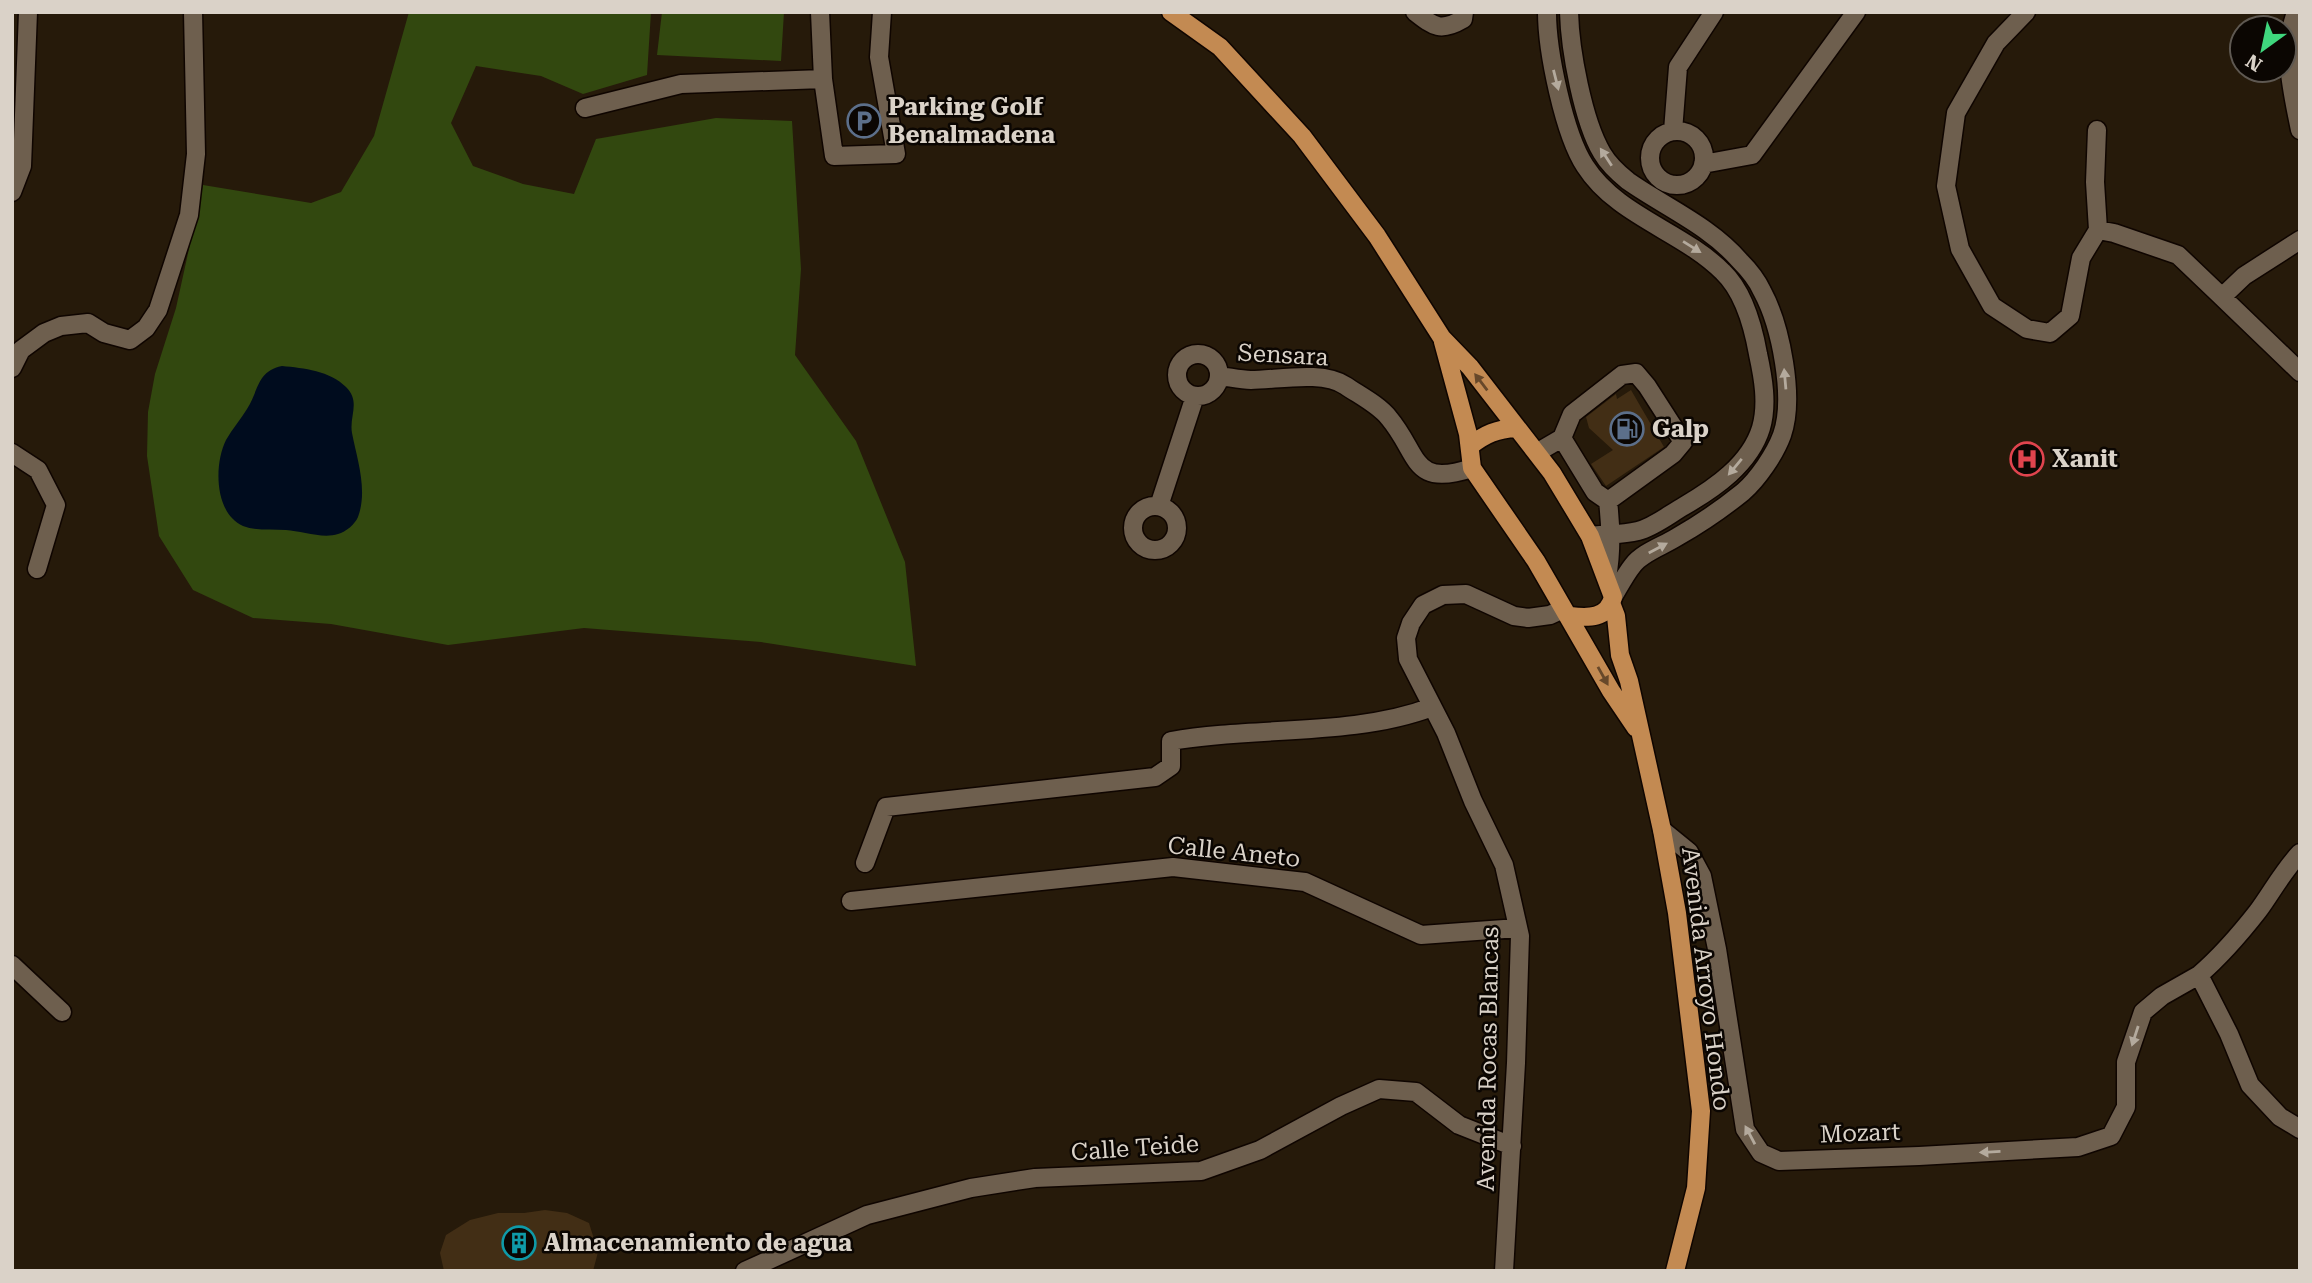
<svg xmlns="http://www.w3.org/2000/svg" width="2312" height="1283" viewBox="0 0 2312 1283" font-family="'Roboto Serif',serif">
	<style>
		.green { fill: #32480f }
		.water { fill: #000c1e }
		.building { fill: #422e15 }
		.lines { fill: none; stroke-linecap: round; stroke-linejoin: round }
		.minor-casing { stroke: #0f0500; stroke-width: 21 }
		.major-casing { stroke: #0f0500; stroke-width: 21 }
		.minor { stroke: #6e5f4e; stroke-width: 18 }
		.major { stroke: #c38a52; stroke-width: 18 }
		.oneway { fill: #b4aa9d }
		.oneway2 { fill: #67482a }
		.labels { text-anchor: middle; dominant-baseline: central; stroke-width: 5; stroke-linejoin: round; paint-order: stroke }
		.poi-label { font-size: 24px; font-weight: bold; fill: #dad2c8; stroke: #0b0602; text-anchor: start }
		.street-label { font-size: 24px; fill: #dad2c8; stroke: #0b0602 }
	</style>
	<rect width="100%" height="100%" fill="#261a0a"/>
	<path class="green" d="M 409,12 L 651,12 L 647,75 L 583,94 L 541,76 L 476,66 L 451,123 L 473,166 L 523,184 L 574,194 L 596,139 L 716,118 L 792,121 L 801,269 L 795,355 L 856,441 L 905,562 L 916,666 L 761,642 L 584,628 L 448,645 L 331,624 L 253,618 L 193,590 L 159,536 L 147,456 L 148,412 L 155,374 L 176,308 L 203,185 L 311,203 L 341,192 L 374,136 Z
		M 662,12 L 784,12 L 781,61 L 657,55 Z"/>
	<path class="water" d="M 282,366 C 304,368 330,371 346,387 C 361,402 349,416 352,433 C 357,459 368,490 358,517 C 355,524 346,532 338,534 C 323,539 301,531 286,530 C 272,529 256,531 243,526 C 214,513 214,464 226,440 C 232,429 241,419 247,409 C 259,390 257,371 282,366 Z"/>
	<path class="building" d="M 1631,390 L 1664,447 L 1606,486 L 1591,464 L 1613,450 L 1589,428 L 1586,417 L 1616,394 L 1617,399 Z
		M 545,1210 L 567,1213 L 589,1223 L 598,1252 L 593,1271 L 444,1271 L 440,1253 L 446,1235 L 470,1220 L 498,1213 L 524,1213 Z"/>
	<g class="lines">
		<defs>
			<path id="minor" d="M 820,12 L 823,79 L 834,156 L 896,154 L 879,57 L 882,12
				M 1415,12 C 1434,27 1441,32 1463,19 L 1464,12
				M 1547,12 C 1547,51 1564,134 1585,166 C 1617,216 1682,231 1723,272 C 1744,292 1753,326 1758,354 C 1763,377 1768,404 1761,428 C 1750,464 1715,488 1684,506 C 1670,514 1654,527 1638,531 C 1622,535 1606,534 1590,536
				M 1569,12 C 1570,50 1583,121 1602,153 C 1609,165 1618,173 1628,181 C 1665,207 1710,226 1740,261 C 1748,269 1757,280 1762,291 C 1781,326 1795,398 1782,435 C 1775,454 1758,479 1743,492 C 1722,509 1700,524 1677,537 C 1663,546 1643,552 1633,565 C 1625,575 1619,587 1613,597
				M 2026,12 L 1996,43 L 1956,113 L 1946,186 L 1960,249 L 1992,306 L 2027,329 L 2050,333 L 2070,316 L 2081,258 L 2098,230 L 2114,233 L 2178,255 L 2222,297
				M 2296,12 C 2282,52 2292,90 2300,130
				M 585,108 L 681,84 L 823,79
				M 2097,130 L 2095,182 L 2098,230
				M 1673,131 L 1678,67 L 1714,12
				M1650 158a27 27 0 1 1 54 0a27 27 0 1 1-54 0Z
				M 1703,164 L 1752,155 L 1856,12
				M 12,192 L 22,166 L 28,12
				M 2300,240 L 2244,276 L 2222,297 L 2300,372
				M1177 375a21 21 0 1 1 42 0a21 21 0 1 1-42 0Z
				M 12,368 L 21,350 L 44,333 L 61,326 L 88,323 L 104,333 L 130,340 L 146,328 L 158,310 L 189,215 L 196,154 L 193,12
				M 1219,376 C 1229,377 1240,380 1251,380 C 1277,380 1323,370 1346,386 C 1359,395 1379,405 1389,418 C 1420,455 1411,488 1472,468
				M 1538,452 L 1562,438 L 1595,492 L 1608,501 L 1673,454 L 1683,442 L 1647,386 L 1636,373 L 1622,375 L 1572,414 L 1562,438
				M 12,453 L 38,470 L 56,505 L 37,569
				M1133 528a22 22 0 1 1 44 0a22 22 0 1 1-44 0Z
				M 1159,506 L 1195,396
				M 1607,577 C 1612,551 1611,527 1608,501
				M 1662,830 L 1689,852 L 1702,876 L 1717,949 L 1745,1129 L 1761,1153 L 1779,1161 L 1919,1156 L 2078,1147 L 2111,1136 L 2126,1107 L 2126,1062 L 2143,1012 L 2162,996 L 2199,975
				M 2300,853 C 2283,871 2272,892 2258,911 C 2240,934 2221,956 2199,975 L 2229,1034 L 2250,1085 L 2280,1117 L 2300,1129
				M 865,863 L 886,807 L 1155,777 L 1171,766 L 1171,741 C 1255,726 1353,737 1432,707
				M 851,901 L 1173,867 L 1305,882 L 1421,935 L 1518,928
				M 12,965 L 62,1012
				M 745,1271 L 867,1215 L 971,1188 L 1035,1178 L 1201,1171 L 1260,1150 L 1341,1106 L 1379,1089 L 1416,1092 L 1459,1125 L 1512,1146
				M 1504,1271 L 1516,1063 L 1520,936 L 1504,865 L 1473,801 L 1446,733 L 1408,659 L 1406,638 L 1411,623 L 1423,605 L 1443,595 L 1466,594 L 1514,616 L 1528,618 L 1550,615 L 1563,609"/>
			<path id="major" d="M 1171,12 L 1220,47 L 1302,136 L 1377,236 L 1442,338 L 1470,367 L 1552,473 L 1590,536 L 1613,597 C 1608,619 1588,618 1570,616
				M 1443,342 L 1468,434 L 1472,468 L 1536,561 L 1611,691 L 1636,728
				M 1470,446 C 1485,434 1497,429 1516,428
				M 1611,603 L 1616,616 L 1620,655 L 1629,681 L 1662,830 L 1677,913 L 1701,1111 L 1696,1188 L 1675,1271"/>
		</defs>
		<use href="#minor" class="minor-casing"/>
		<use href="#major" class="major-casing"/>
		<use href="#minor" class="minor"/>
		<use href="#major" class="major"/>
	</g>
	<defs><path id="oneway-solid" d="M-6-.8H1V-3.2L6.5 0L1 3.2V.8H-6Z" transform="scale(1.75)"/></defs>
	<g class="oneway">
		<use href="#oneway-solid" transform="translate(1556 80) rotate(76)"/>
		<use href="#oneway-solid" transform="translate(1606 157) rotate(-123)"/>
		<use href="#oneway-solid" transform="translate(1692 247) rotate(32)"/>
		<use href="#oneway-solid" transform="translate(1785 379) rotate(-95)"/>
		<use href="#oneway-solid" transform="translate(1735 467) rotate(130)"/>
		<use href="#oneway-solid" transform="translate(1658 548) rotate(-28)"/>
		<use href="#oneway-solid" transform="translate(2135 1036) rotate(108)"/>
		<use href="#oneway-solid" transform="translate(1750 1135) rotate(-118)"/>
		<use href="#oneway-solid" transform="translate(1990 1152) rotate(177)"/>
	</g>
	<g class="oneway2">
		<use href="#oneway-solid" transform="translate(1481 382) rotate(-127)"/>
		<use href="#oneway-solid" transform="translate(1603 676) rotate(61)"/>
	</g>
	<defs>
		<symbol id="parking-ring" viewBox="-11 -11 22 22"><circle r="9.5" fill="#0b0602" stroke="#5c6f8a" stroke-width="1.5"/><path d="M-3.5-5.5H1a3.5 3.5 0 0 1 0 7H-1V5.5H-3.5ZM-1-3.4V-.6H.8a1.4 1.4 0 0 0 0-2.8Z" fill="#5c6f8a"/></symbol>
		<symbol id="fuel-ring" viewBox="-11 -11 22 22"><circle r="9.5" fill="#0b0602" stroke="#5c6f8a" stroke-width="1.5"/><path d="M-5.5-6h7V0h2V4h1.3V-2.5L3-4.5l.8-.8L6-3V5H2.5V1h-1V6h-7ZM-4.2-4.7v3.2H.2V-4.7Z" fill="#5c6f8a"/></symbol>
		<symbol id="hospital-ring" viewBox="-11 -11 22 22"><circle r="9.5" fill="#0b0602" stroke="#e0444e" stroke-width="1.5"/><path d="M-5-5h3v3.5h4V-5h3V5h-3V1.5h-4V5h-3Z" fill="#e0444e"/></symbol>
		<symbol id="building-ring" viewBox="-11 -11 22 22"><circle r="9.5" fill="#0b0602" stroke="#0f9aa8" stroke-width="1.5"/><path d="M-4-6H4V6H1V3H-1V6H-4ZM-2.5-4.3h1.7v1.8h-1.7ZM.8-4.3h1.7v1.8H.8ZM-2.5-1h1.7V.8h-1.7ZM.8-1h1.7V.8H.8Z" fill="#0f9aa8"/></symbol>
	</defs>
	<g fill-rule="evenodd">
		<use href="#parking-ring" x="845" y="102" width="38" height="38"/>
		<use href="#fuel-ring" x="1608" y="410" width="38" height="38"/>
		<use href="#hospital-ring" x="2008" y="440" width="38" height="38"/>
		<use href="#building-ring" x="500" y="1224" width="38" height="38"/>
	</g>
	<g class="labels">
		<g class="poi-label">
			<text x="888" y="107">Parking Golf<tspan x="888" dy="28">Benalmadena</tspan></text>
			<text x="1652" y="429">Galp</text>
			<text x="2052" y="459">Xanit</text>
			<text x="544" y="1243">Almacenamiento de agua</text>
		</g>
		<g class="street-label">
			<text transform="translate(1283 355) rotate(3)">Sensara</text>
			<text transform="translate(1234 852) rotate(6)">Calle Aneto</text>
			<text transform="translate(1706 979) rotate(83)">Avenida Arroyo Hondo</text>
			<text transform="translate(1488 1059) rotate(-89)">Avenida Rocas Blancas</text>
			<text transform="translate(1860 1133) rotate(-2)">Mozart</text>
			<text transform="translate(1135 1148) rotate(-4)">Calle Teide</text>
		</g>
	</g>
	<rect width="2312" height="1283" fill="none" stroke="#dad2c8" stroke-width="28"/>
	<g transform="translate(2263 49) rotate(213)"><circle r="33" fill="#0b0602" stroke="#5e5851" stroke-width="2"/>
	<path d="M0-5L12 26L0 18L-12 26Z" fill="#3fd77d"/>
	<text y="-10" font-size="19" font-weight="bold" text-anchor="middle" fill="#dad2c8">N</text>
	</g>
</svg>
